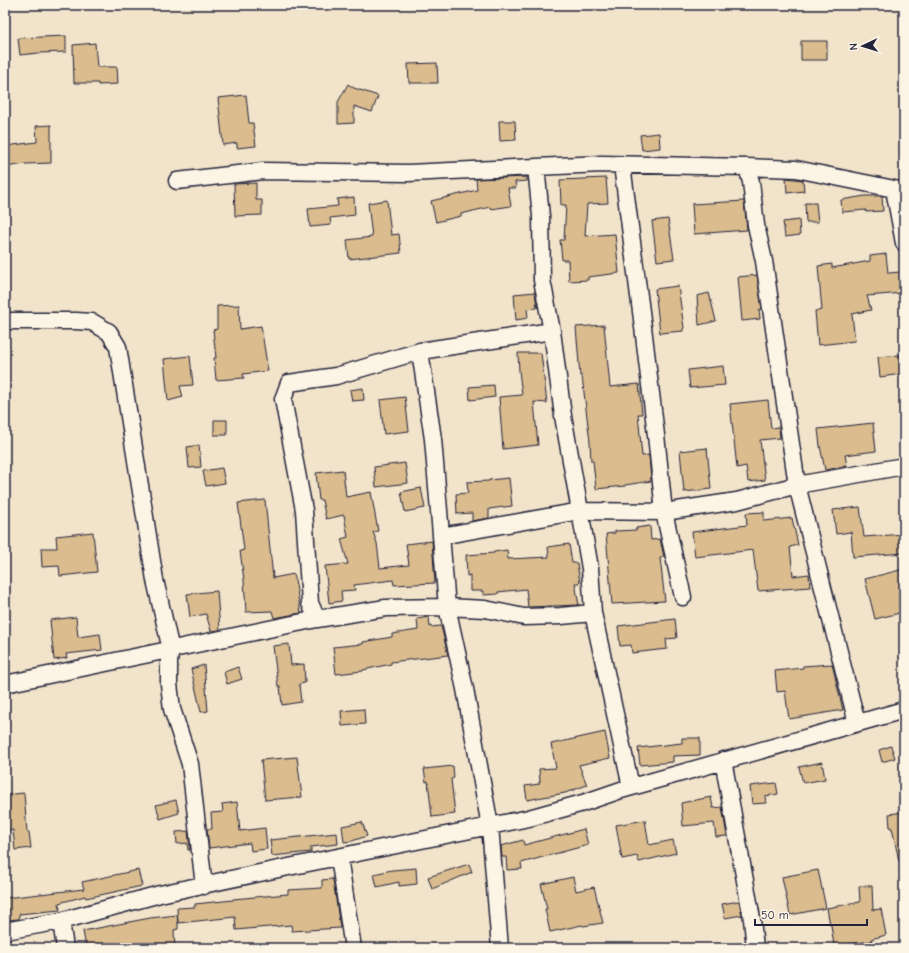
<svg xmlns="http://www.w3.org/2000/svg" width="909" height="953" viewBox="0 0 909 953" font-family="'Comic Neue',sans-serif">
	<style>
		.building { fill: #dabc8e; stroke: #22223b }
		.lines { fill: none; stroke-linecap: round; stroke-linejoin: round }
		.minor-casing { stroke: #22223b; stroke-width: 19 }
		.minor { stroke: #fcf5e5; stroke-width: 16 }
	</style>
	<rect width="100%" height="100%" fill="#f2e4cb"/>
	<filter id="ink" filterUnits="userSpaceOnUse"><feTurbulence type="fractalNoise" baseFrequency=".025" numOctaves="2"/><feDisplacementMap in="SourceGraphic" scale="8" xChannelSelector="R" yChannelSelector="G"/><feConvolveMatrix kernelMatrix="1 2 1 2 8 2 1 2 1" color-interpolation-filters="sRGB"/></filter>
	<g filter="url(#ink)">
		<path class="building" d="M 66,36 L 66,52 L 38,53 L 20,55 L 18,38 Z
			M 801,41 L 827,41 L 827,60 L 801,60 Z
			M 95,43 L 97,67 L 117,67 L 118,84 L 98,85 L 98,83 L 74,83 L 73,45 Z
			M 437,63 L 438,83 L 409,83 L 408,64 Z
			M 348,84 L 354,88 L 378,96 L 372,112 L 354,106 L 354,123 L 338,124 L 338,102 Z
			M 246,95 L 249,123 L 253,123 L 256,146 L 237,148 L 237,143 L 223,145 L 218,98 Z
			M 499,121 L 515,121 L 516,140 L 500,141 Z
			M 51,125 L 51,163 L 26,164 L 5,167 L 5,146 L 37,142 L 36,126 Z
			M 659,133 L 660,148 L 642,150 L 640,135 Z
			M 527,177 L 527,181 L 515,182 L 516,188 L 508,188 L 511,206 L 491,209 L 490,207 L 461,214 L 461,216 L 436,222 L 431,201 L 477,190 L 476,179 Z
			M 606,178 L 608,203 L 587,204 L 585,236 L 615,234 L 619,273 L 588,277 L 588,280 L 569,281 L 568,260 L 562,260 L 560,240 L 564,240 L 566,205 L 561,205 L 560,180 Z
			M 786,178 L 803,180 L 804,191 L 787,193 Z
			M 256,183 L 256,200 L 262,200 L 262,215 L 235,216 L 234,184 Z
			M 865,196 L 882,196 L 883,211 L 866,212 L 866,210 L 842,212 L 841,200 Z
			M 354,197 L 355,215 L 330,218 L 331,225 L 310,227 L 308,209 L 338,206 L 337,199 Z
			M 387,200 L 391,235 L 399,234 L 401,253 L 349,259 L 347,240 L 372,237 L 368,203 Z
			M 744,201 L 747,230 L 694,234 L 692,204 Z
			M 805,203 L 816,203 L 818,222 L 806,222 Z
			M 668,219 L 674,259 L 657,261 L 652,221 Z
			M 799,220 L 800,235 L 785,237 L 783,222 Z
			M 886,254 L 888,273 L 901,272 L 903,293 L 867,296 L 871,310 L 852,314 L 855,341 L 818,345 L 815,311 L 822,310 L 818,266 L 832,264 L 832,268 L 870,261 L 870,256 Z
			M 757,275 L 762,309 L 759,310 L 760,319 L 742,321 L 738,277 Z
			M 678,286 L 684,328 L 683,329 L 683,331 L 660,333 L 655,289 Z
			M 535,292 L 537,308 L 527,309 L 528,318 L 516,320 L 514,294 Z
			M 709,293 L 716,321 L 699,325 L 697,296 Z
			M 239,305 L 240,329 L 261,326 L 268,371 L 243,374 L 244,378 L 216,380 L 214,358 L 216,358 L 213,330 L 217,329 L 217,306 Z
			M 604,325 L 610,387 L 639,384 L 642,414 L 638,414 L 642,456 L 649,455 L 651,481 L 625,485 L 625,486 L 596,489 L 593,461 L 591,461 L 590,442 L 582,376 L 580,376 L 576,327 Z
			M 518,353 L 541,353 L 547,403 L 534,402 L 538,445 L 503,449 L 499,397 L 522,395 L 519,371 Z
			M 900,355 L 902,374 L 880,377 L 878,357 Z
			M 190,356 L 193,385 L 180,386 L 183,397 L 168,401 L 164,359 Z
			M 723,366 L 725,385 L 690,388 L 688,370 Z
			M 494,385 L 495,397 L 470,400 L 469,387 Z
			M 363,388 L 364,400 L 352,401 L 350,390 Z
			M 405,397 L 409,431 L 384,434 L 380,400 Z
			M 768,400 L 771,428 L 779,427 L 780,438 L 760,440 L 765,480 L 748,482 L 746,466 L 737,468 L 730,404 Z
			M 214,420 L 227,420 L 227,435 L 214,435 Z
			M 873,423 L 876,451 L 845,455 L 847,466 L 825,470 L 820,446 L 818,429 Z
			M 199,445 L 201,467 L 189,468 L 187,447 Z
			M 707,448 L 711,489 L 684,492 L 680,451 Z
			M 405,463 L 408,483 L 376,487 L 374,467 Z
			M 222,468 L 225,483 L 206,486 L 203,471 Z
			M 343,470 L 346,497 L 371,492 L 378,531 L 373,532 L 377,543 L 380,568 L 409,565 L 406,544 L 432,541 L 435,583 L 394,585 L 393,580 L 354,585 L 355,590 L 341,591 L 342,601 L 329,603 L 325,566 L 348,564 L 341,539 L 348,537 L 344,515 L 326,519 L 322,500 L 319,500 L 316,473 Z
			M 509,478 L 512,506 L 489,509 L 489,518 L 472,521 L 472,513 L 457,514 L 456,494 L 468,493 L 467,482 L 489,481 L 489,480 Z
			M 421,488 L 425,508 L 405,512 L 401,492 Z
			M 265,500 L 273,578 L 294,574 L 301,613 L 274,618 L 272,611 L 246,612 L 244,580 L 240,551 L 244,550 L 238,503 Z
			M 860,507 L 864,537 L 904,534 L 904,553 L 853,557 L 851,532 L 836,534 L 833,510 Z
			M 764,512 L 764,521 L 792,518 L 798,545 L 790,547 L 793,576 L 809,574 L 810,587 L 758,591 L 753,550 L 695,557 L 692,532 L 747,525 L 746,513 Z
			M 650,526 L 651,540 L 660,539 L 664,557 L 660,558 L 665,601 L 612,604 L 606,534 L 615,533 L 615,531 L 637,530 L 636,528 Z
			M 93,532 L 97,572 L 60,576 L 59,566 L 42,567 L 41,548 L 57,548 L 56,536 Z
			M 569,544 L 572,563 L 577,563 L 580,583 L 575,583 L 579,605 L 528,607 L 526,589 L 498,592 L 498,594 L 483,595 L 483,591 L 470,591 L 470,575 L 467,576 L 466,555 L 494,553 L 494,552 L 507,550 L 508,559 L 549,557 L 548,547 Z
			M 904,569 L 904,612 L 875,619 L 865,579 Z
			M 217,591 L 220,630 L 211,631 L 206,614 L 190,617 L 187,594 Z
			M 76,617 L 78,637 L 100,634 L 102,650 L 66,654 L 67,658 L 54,660 L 50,620 Z
			M 429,617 L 430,627 L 441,626 L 448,655 L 391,662 L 391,664 L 363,670 L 363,671 L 336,674 L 333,647 L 363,644 L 363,642 L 392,637 L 392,634 L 418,630 L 417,619 Z
			M 675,619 L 677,638 L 666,639 L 667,649 L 632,653 L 631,645 L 620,646 L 618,626 Z
			M 289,644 L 291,665 L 304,664 L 305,683 L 299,684 L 301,702 L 282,705 L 280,686 L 278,686 L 273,646 Z
			M 832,664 L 843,710 L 789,719 L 785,691 L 777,692 L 775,671 L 803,668 L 803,666 Z
			M 204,665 L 208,711 L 201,712 L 191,669 Z
			M 238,667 L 242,679 L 227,684 L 224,672 Z
			M 364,709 L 365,724 L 342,726 L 341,711 Z
			M 605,732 L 610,758 L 579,765 L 587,785 L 565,793 L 527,800 L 525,786 L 539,784 L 539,782 L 540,782 L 539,769 L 556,768 L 551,744 Z
			M 682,738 L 700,738 L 700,755 L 673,756 L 673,762 L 640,765 L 638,748 L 682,743 Z
			M 891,746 L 895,758 L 882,762 L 879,750 Z
			M 297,757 L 302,797 L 265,800 L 261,760 Z
			M 822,762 L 825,779 L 803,783 L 799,767 Z
			M 453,766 L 454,778 L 451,779 L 455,814 L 432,817 L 428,781 L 426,782 L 424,769 Z
			M 776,783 L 778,794 L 765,796 L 766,803 L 752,804 L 750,786 Z
			M 24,793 L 27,832 L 29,832 L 31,848 L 15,850 L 13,830 L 5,831 L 5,795 Z
			M 711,797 L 713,808 L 722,807 L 727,836 L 716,837 L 714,823 L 683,826 L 681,803 Z
			M 176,800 L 179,813 L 160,819 L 156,805 Z
			M 237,802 L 240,831 L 265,828 L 267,849 L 251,851 L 250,843 L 209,848 L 207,829 L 212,829 L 211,813 L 223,812 L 222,804 Z
			M 904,812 L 904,860 L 899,861 L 892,828 L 890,828 L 889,814 Z
			M 645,820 L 649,845 L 673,840 L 676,853 L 639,862 L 637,856 L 622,859 L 616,825 Z
			M 362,822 L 367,836 L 352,841 L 344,842 L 342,826 Z
			M 584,829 L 588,845 L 521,863 L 522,869 L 507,870 L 506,857 L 502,857 L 501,846 L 523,840 L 524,845 Z
			M 188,831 L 190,850 L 188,850 L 187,843 L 177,844 L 176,832 Z
			M 337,833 L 338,844 L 311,847 L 311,852 L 272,856 L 270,840 Z
			M 469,864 L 472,872 L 432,889 L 428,877 Z
			M 416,868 L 417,884 L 399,886 L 399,882 L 377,887 L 374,874 L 392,870 Z
			M 138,870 L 142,886 L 86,898 L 85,896 L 59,903 L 60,910 L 19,914 L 19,919 L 5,920 L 5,898 L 84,889 L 82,882 Z
			M 818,870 L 826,908 L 790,915 L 782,877 Z
			M 573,877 L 576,891 L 594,887 L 603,923 L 583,926 L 582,925 L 550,932 L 545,909 L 547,909 L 541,884 Z
			M 333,879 L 340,928 L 292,931 L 291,925 L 236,930 L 235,917 L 178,923 L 178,929 L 174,930 L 175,948 L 86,948 L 83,931 L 150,918 L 177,915 L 178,923 L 177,908 L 195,907 L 195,904 L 233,900 L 233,899 L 288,894 L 288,890 L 322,888 L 322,880 Z
			M 859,886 L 872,886 L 873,910 L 881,909 L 886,935 L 871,939 L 872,941 L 834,946 L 831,925 L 830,925 L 827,908 L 860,902 Z
			M 739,901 L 742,915 L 725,918 L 722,904 Z"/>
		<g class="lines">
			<defs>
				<path id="minor" d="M 622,165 L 643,327 L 656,435 L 664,512 L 683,597
					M 536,167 L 541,216 L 542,280 L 552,331
					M 747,167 L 751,182 L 756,225 L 764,261 L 797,485 L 857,723
					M 177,181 L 263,171 L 408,173 L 602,164 L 747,167 L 796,169 L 904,191
					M 894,189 L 904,243
					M 5,321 L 76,321 L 92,322 L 109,332 L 118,347 L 155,580 L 171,650 L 169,662 L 169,684 L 172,709 L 190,764 L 204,886
					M 420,351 L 433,439 L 447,607 L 465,689 L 490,826 L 500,948
					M 441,536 L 580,511 L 590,568 L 593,613 L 631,787
					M 317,619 L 310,603 L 304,510 L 283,399 L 289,383 L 336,376 L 420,351 L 552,331 L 563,416 L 580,511 L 664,512 L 737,501 L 797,485 L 904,466
					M 5,684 L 317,619 L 386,608 L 447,607 L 485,609 L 524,617 L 561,616 L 593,613
					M 723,760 L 752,919 L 755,948
					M 339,857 L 353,948
					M 61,921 L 65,948
					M 5,931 L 61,921 L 160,894 L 269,871 L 529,818 L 583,803 L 621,790 L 904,710"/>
			</defs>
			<use href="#minor" class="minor-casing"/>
			<use href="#minor" class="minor"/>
		</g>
	</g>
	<rect width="909" height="953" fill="none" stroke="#fcf5e5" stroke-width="20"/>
	<rect x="10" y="10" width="889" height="933" fill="none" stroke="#22223b" stroke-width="1.5" filter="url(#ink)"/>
	<g transform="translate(863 46) rotate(266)" stroke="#fcf5e5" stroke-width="3" paint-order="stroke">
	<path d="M0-3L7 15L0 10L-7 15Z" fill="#22223b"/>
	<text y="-6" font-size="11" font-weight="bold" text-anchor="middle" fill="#22223b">N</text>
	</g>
	<path d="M755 919v6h112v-6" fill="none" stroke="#22223b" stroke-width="2"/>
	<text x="761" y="919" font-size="12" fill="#22223b" stroke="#fcf5e5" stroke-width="3" paint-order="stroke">50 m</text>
</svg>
